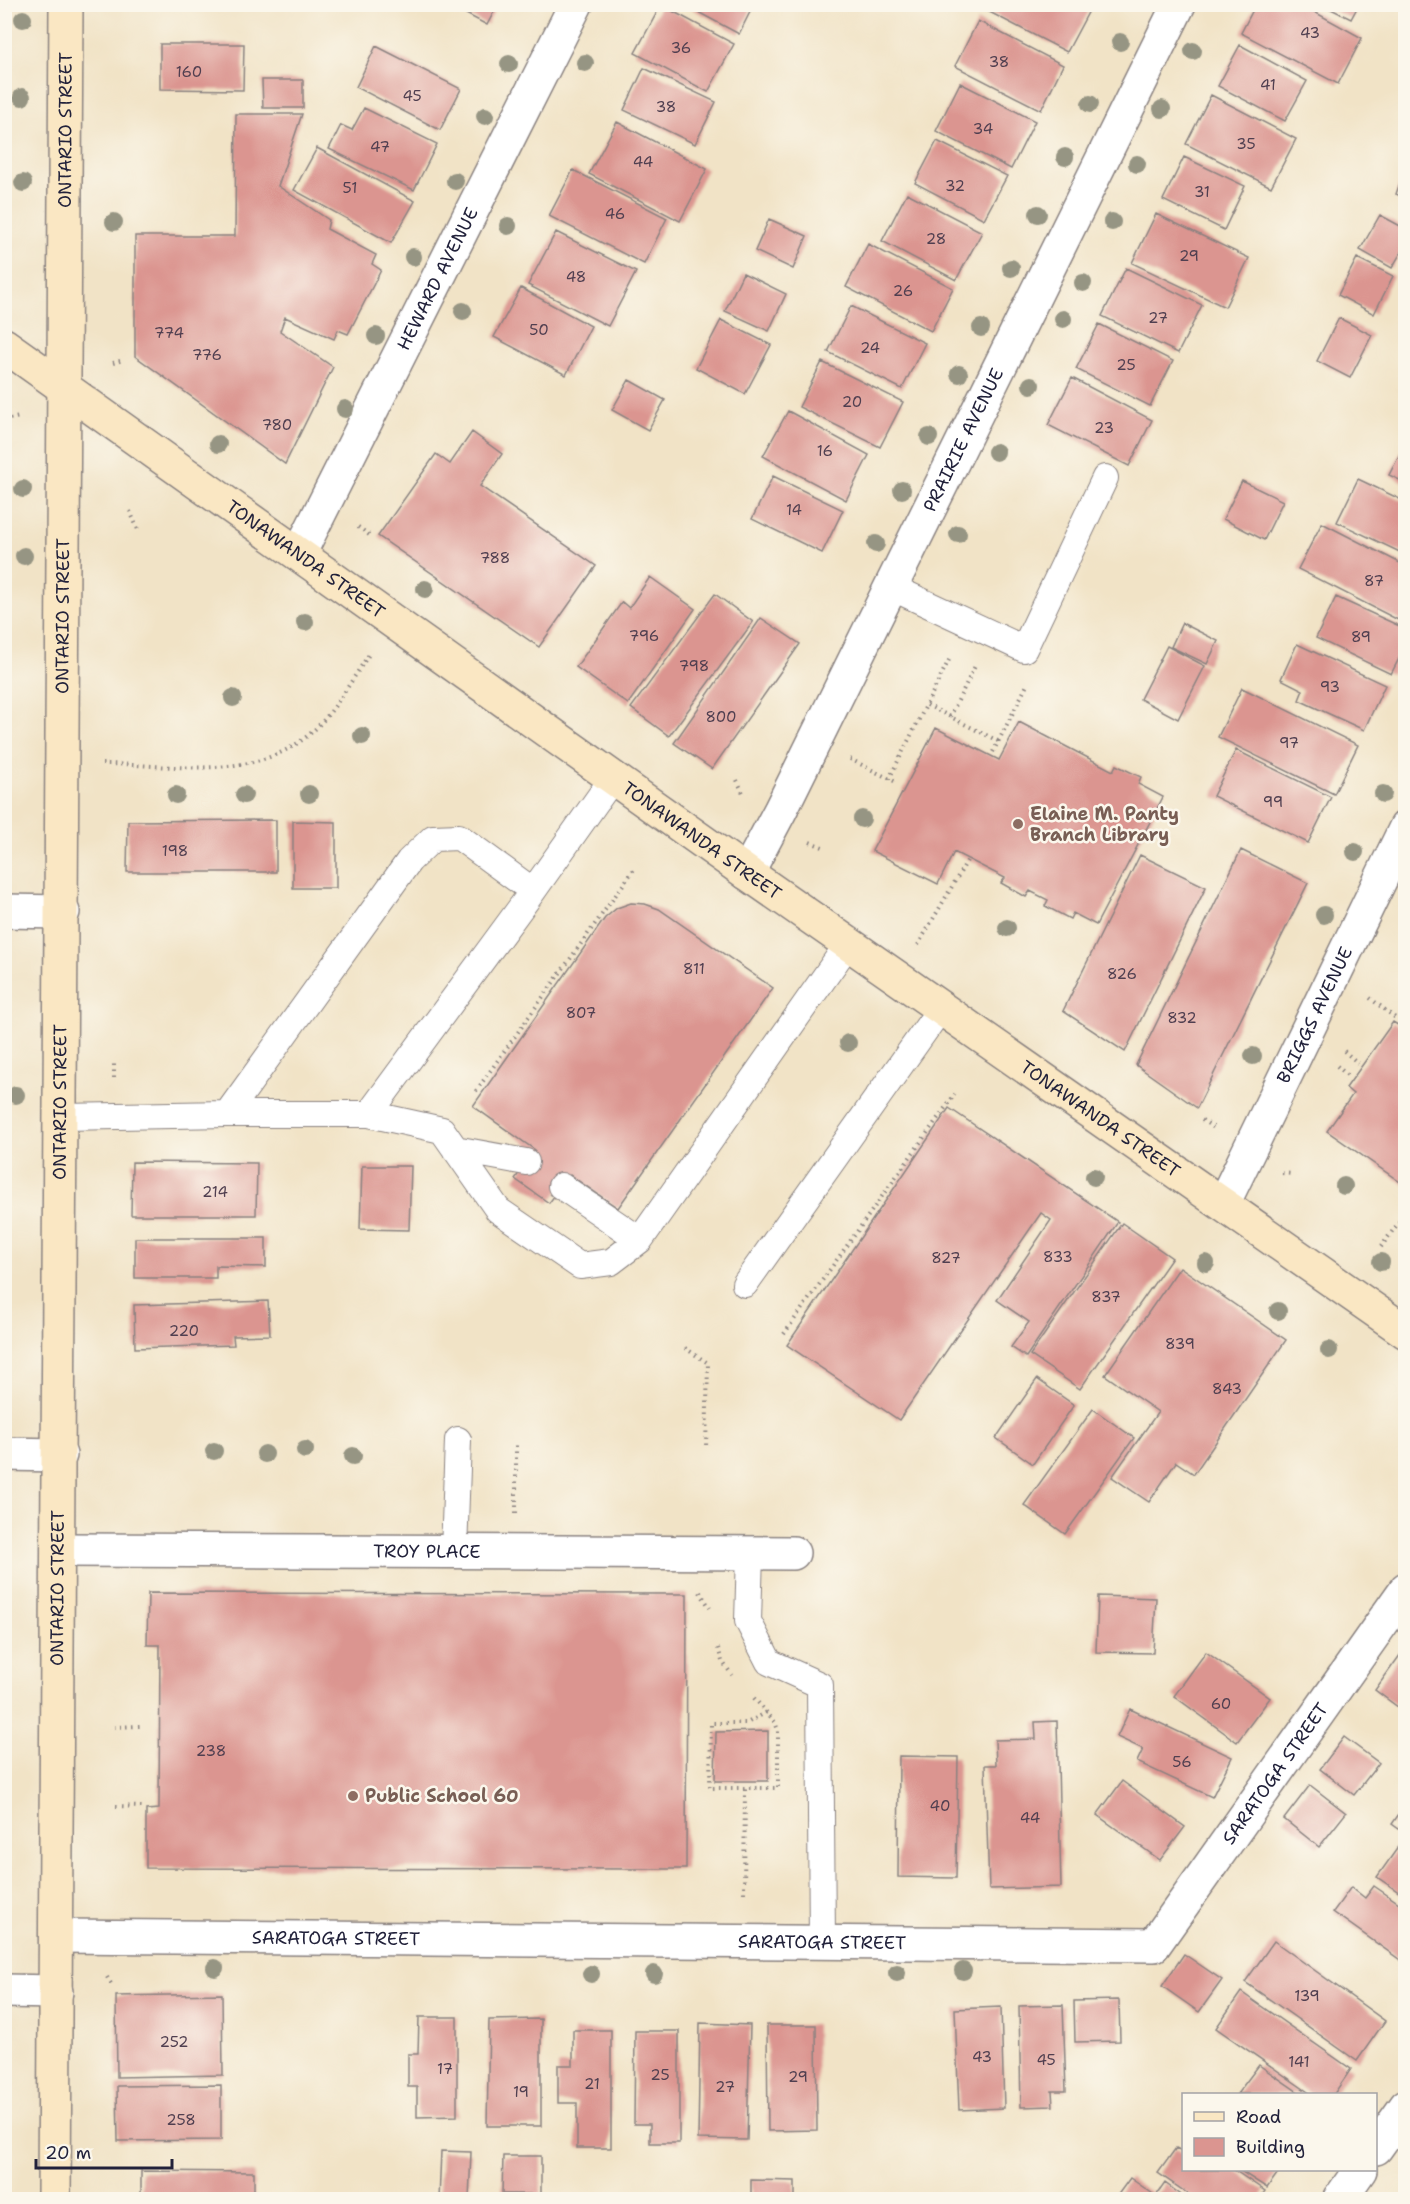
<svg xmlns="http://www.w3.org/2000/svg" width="1410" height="2204" viewBox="0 0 1410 2204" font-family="'Shantell Sans',sans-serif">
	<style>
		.building { fill: #db9590 }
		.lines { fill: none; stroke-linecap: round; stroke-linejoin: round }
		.lane-casing { stroke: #8a8280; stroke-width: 28 }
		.street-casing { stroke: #8a8280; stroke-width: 36 }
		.secondary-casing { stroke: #8a8280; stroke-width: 36 }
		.path { stroke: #8a8280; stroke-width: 4; stroke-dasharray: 1.5 4.5; stroke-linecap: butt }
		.lane { stroke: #fff; stroke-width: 26 }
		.street { stroke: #fff; stroke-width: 33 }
		.secondary { stroke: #fae7c3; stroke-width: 33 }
		.tree { fill: #969583 }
		.education-dot { fill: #8d6e63; stroke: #fbf7ec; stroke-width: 2 }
		.labels { text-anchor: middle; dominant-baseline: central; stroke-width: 5; stroke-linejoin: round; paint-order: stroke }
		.number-label { font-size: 15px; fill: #503f50 }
		.street-label { font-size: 18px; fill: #22223b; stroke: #fbf7ec }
		.education-label { font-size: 18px; font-weight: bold; fill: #785e54; stroke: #fbf7ec; text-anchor: start }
	</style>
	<rect width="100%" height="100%" fill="#fbf7ec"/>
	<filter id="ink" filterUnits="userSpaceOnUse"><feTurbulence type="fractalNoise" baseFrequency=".0167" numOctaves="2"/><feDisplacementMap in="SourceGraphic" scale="12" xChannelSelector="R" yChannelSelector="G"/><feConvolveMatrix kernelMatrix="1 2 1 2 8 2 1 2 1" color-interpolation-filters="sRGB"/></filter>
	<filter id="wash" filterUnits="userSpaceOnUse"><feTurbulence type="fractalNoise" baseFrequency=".008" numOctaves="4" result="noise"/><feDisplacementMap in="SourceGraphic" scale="24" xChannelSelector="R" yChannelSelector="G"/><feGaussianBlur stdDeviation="1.35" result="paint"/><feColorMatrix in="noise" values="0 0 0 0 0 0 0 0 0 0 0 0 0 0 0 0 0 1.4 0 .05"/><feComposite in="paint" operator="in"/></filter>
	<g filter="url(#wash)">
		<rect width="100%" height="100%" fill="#f1e3c6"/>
		<g id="blocks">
			<path class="building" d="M 447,4 L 498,4 L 487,25 Z
				M 683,4 L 754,4 L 739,34 Z
				M 974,4 L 1090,4 L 1092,5 L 1067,52 Z
				M 1256,4 L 1300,4 L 1362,38 L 1338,84 L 1241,33 Z
				M 1321,4 L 1359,4 L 1351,19 Z
				M 661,5 L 734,44 L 708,92 L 635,53 Z
				M 978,21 L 1063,65 L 1041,110 L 955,66 Z
				M 160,44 L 244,44 L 243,90 L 160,89 Z
				M 1240,45 L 1307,81 L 1285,121 L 1218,86 Z
				M 376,46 L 461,89 L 440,130 L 356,87 Z
				M 644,68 L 716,102 L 695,144 L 624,110 Z
				M 262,80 L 303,80 L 303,108 L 263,108 Z
				M 960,83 L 1035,121 L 1011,169 L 936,131 Z
				M 1211,95 L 1296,139 L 1271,187 L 1186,144 Z
				M 364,108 L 437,144 L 414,190 L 329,149 L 341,125 L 352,130 Z
				M 236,114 L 302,114 L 278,186 L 329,220 L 327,229 L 376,255 L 372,264 L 381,270 L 348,334 L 338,330 L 334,339 L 285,317 L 280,331 L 333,367 L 285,464 L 135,356 L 135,236 L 235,236 Z
				M 617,122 L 707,169 L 680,221 L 589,174 Z
				M 937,141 L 1007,176 L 984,219 L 915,183 Z
				M 317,148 L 415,201 L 391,243 L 294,190 Z
				M 1184,157 L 1245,186 L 1224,230 L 1163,200 Z
				M 1405,169 L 1406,169 L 1406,198 L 1396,194 Z
				M 573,170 L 667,218 L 644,264 L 549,216 Z
				M 907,193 L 982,232 L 956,280 L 882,241 Z
				M 1156,214 L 1249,258 L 1225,307 L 1132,263 Z
				M 1380,215 L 1406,229 L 1406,244 L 1392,268 L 1360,250 Z
				M 769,219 L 807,236 L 793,269 L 755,251 Z
				M 556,232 L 636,272 L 608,326 L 528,285 Z
				M 868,244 L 953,288 L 931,331 L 846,287 Z
				M 1357,258 L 1393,276 L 1374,314 L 1338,295 Z
				M 1126,268 L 1202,305 L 1178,353 L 1102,316 Z
				M 743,273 L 786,294 L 769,331 L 725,311 Z
				M 521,288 L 591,326 L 566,375 L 494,337 Z
				M 851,306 L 925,343 L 902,389 L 828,352 Z
				M 1339,318 L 1372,335 L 1350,378 L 1317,361 Z
				M 721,320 L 771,345 L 745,394 L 696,368 Z
				M 1099,324 L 1173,361 L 1150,406 L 1076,369 Z
				M 822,362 L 903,402 L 880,447 L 799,407 Z
				M 1072,378 L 1152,420 L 1129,466 L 1048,425 Z
				M 629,380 L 665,400 L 648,430 L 612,410 Z
				M 788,411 L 869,455 L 846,500 L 763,456 Z
				M 472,432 L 502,454 L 480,486 L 596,566 L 539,647 L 378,536 L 436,454 L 450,464 Z
				M 1406,442 L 1406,483 L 1389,475 Z
				M 773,476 L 843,510 L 822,553 L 752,519 Z
				M 1358,479 L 1406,502 L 1406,555 L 1337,522 Z
				M 1242,481 L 1283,501 L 1264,540 L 1223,519 Z
				M 1322,523 L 1406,566 L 1406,624 L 1298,569 Z
				M 650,577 L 695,609 L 628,704 L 576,667 L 622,602 L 629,608 Z
				M 715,594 L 753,622 L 669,736 L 631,708 Z
				M 1336,597 L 1406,629 L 1406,645 L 1391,674 L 1316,638 Z
				M 761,618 L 800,644 L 712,769 L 674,743 Z
				M 1182,623 L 1218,641 L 1207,664 L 1171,647 Z
				M 1297,644 L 1385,685 L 1364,730 L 1299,700 L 1303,690 L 1281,679 Z
				M 1167,646 L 1205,666 L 1178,719 L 1140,699 Z
				M 1242,688 L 1358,745 L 1334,794 L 1218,737 Z
				M 1019,722 L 1113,771 L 1116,765 L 1141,777 L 1138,784 L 1163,797 L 1096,925 L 1073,913 L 1070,919 L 1045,906 L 1048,900 L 1030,891 L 1026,897 L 1001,883 L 1005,878 L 954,852 L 938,884 L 872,851 L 936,728 L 999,760 Z
				M 1236,750 L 1331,797 L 1308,843 L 1213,796 Z
				M 276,820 L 276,872 L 127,872 L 128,821 Z
				M 293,821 L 336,822 L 336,888 L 293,888 Z
				M 1241,850 L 1308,883 L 1197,1108 L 1136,1065 Z
				M 1140,855 L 1206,887 L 1125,1052 L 1063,1011 Z
				M 631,903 L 645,904 L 659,909 L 773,988 L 618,1208 L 570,1175 L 549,1203 L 515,1179 L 535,1150 L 473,1106 L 605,918 L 617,908 Z
				M 1406,1021 L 1406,1186 L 1327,1131 L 1353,1094 L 1346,1088 L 1393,1022 L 1401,1027 Z
				M 949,1108 L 1118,1222 L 1026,1357 L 1011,1347 L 1029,1322 L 997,1300 L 1051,1220 L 1041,1213 L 899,1420 L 787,1345 Z
				M 132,1162 L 257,1163 L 256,1215 L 131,1215 Z
				M 362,1166 L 411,1166 L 409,1230 L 360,1229 Z
				M 1122,1223 L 1172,1258 L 1080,1389 L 1030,1355 Z
				M 135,1238 L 266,1238 L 266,1267 L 216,1266 L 216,1278 L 135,1278 Z
				M 1180,1267 L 1286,1340 L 1194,1474 L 1176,1462 L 1149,1502 L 1112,1477 L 1158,1412 L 1105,1375 Z
				M 268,1301 L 270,1335 L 233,1336 L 234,1345 L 135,1348 L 134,1305 Z
				M 1037,1379 L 1074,1405 L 1033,1464 L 996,1438 Z
				M 1093,1409 L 1134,1438 L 1065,1534 L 1024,1505 Z
				M 148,1593 L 687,1594 L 686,1869 L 146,1868 L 146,1810 L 159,1809 L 160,1645 L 147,1645 Z
				M 1098,1596 L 1156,1598 L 1153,1653 L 1096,1652 Z
				M 1403,1651 L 1406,1653 L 1406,1713 L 1375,1690 Z
				M 1206,1652 L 1270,1698 L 1237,1742 L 1174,1696 Z
				M 1130,1709 L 1232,1757 L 1212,1797 L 1137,1762 L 1143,1749 L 1117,1737 Z
				M 1057,1721 L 1061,1887 L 989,1889 L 985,1765 L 996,1765 L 995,1740 L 1036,1739 L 1035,1722 Z
				M 768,1731 L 768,1781 L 715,1781 L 716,1732 Z
				M 1344,1737 L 1379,1763 L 1354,1795 L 1320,1769 Z
				M 899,1756 L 958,1757 L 956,1878 L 898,1877 Z
				M 1122,1781 L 1185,1827 L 1160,1860 L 1097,1815 Z
				M 1310,1785 L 1346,1813 L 1319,1847 L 1284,1819 Z
				M 1406,1804 L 1406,1834 L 1392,1824 Z
				M 1401,1843 L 1406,1846 L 1406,1897 L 1377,1877 Z
				M 1374,1886 L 1406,1908 L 1406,1964 L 1333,1912 L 1351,1887 L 1365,1898 Z
				M 1274,1941 L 1385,2021 L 1357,2061 L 1245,1982 Z
				M 1184,1954 L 1222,1980 L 1199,2012 L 1162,1986 Z
				M 1241,1992 L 1351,2069 L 1334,2094 L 1311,2094 L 1216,2028 Z
				M 222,1994 L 223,2075 L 117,2077 L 116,1996 Z
				M 1119,2000 L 1120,2041 L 1075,2042 L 1074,2001 Z
				M 1063,2005 L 1066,2091 L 1052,2091 L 1053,2106 L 1021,2107 L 1019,2006 Z
				M 1001,2007 L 1004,2108 L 959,2110 L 955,2009 Z
				M 419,2017 L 457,2017 L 457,2116 L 417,2117 L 417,2087 L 408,2087 L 408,2054 L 418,2054 Z
				M 541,2019 L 541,2126 L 487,2126 L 489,2020 Z
				M 700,2023 L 750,2025 L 747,2140 L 698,2139 Z
				M 767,2025 L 816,2025 L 817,2130 L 768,2131 Z
				M 573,2030 L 611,2030 L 611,2148 L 577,2148 L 577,2103 L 558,2103 L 558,2065 L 573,2065 Z
				M 635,2031 L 679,2031 L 679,2143 L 650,2143 L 650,2124 L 634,2124 Z
				M 1259,2065 L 1301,2094 L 1237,2094 Z
				M 221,2085 L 221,2140 L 118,2141 L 117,2086 Z
				M 1176,2148 L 1184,2152 L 1184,2170 L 1234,2170 L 1265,2191 L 1259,2200 L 1197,2200 L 1158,2173 Z
				M 441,2151 L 471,2152 L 469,2200 L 439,2200 Z
				M 503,2156 L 541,2156 L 541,2194 L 502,2194 Z
				M 1239,2170 L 1280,2170 L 1267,2188 Z
				M 141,2171 L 254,2172 L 254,2200 L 141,2200 Z
				M 1130,2178 L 1156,2196 L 1165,2183 L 1188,2200 L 1114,2200 Z
				M 751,2180 L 795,2181 L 795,2200 L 751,2200 Z"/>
		</g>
	</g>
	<g filter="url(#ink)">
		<use href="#blocks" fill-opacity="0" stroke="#8a8280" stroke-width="1.5"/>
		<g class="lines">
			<defs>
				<path id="lane" d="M 891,587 L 1024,649 L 1105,478
					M 227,1114 L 369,1114 L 442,1130 L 498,1210 L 580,1266 L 611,1262 L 640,1240 L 848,944
					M 369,1114 L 533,891
					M 62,1117 L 227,1114 L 409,861 L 433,838 L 459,837 L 533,891 L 613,778
					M 455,1149 L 526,1162
					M 561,1186 L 640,1240
					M 745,1284 L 941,1008
					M 454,1552 L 458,1440
					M 750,1553 L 748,1621 L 769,1662 L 820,1685 L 822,1942"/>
				<g id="street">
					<path id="s1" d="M 299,554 L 576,4"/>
					<path id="s2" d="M 747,873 L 780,811 L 1179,4"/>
					<path d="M 4,911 L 63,912"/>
					<path id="s3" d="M 1223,1204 L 1406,827"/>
					<path d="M 4,1454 L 60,1455"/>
					<path id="s4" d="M 59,1550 L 793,1553"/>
					<path id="s5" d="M 56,1936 L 1154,1945 L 1406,1589"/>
					<path d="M 4,1991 L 56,1992"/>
					<path d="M 1376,2148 L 1406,2106"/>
					<path d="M 1339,2200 L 1360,2170"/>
				</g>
				<g id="secondary">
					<path id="s6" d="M 4,345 L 747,873 L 1406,1332"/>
					<path id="s7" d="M 54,2200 L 66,4"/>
				</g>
			</defs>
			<use href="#lane" class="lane-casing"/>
			<use href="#street" class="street-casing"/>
			<use href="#secondary" class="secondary-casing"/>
			<path class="path" d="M 4,274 L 6,278
				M 113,363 L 123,360
				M 4,420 L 20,417
				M 130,511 L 139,532
				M 358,527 L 372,537
				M 927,705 L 998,741
				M 950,717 L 975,666
				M 993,752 L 1027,685
				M 850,759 L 898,783
				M 102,764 C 174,764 264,785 320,724 C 339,704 354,676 370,653
				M 889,779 L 951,656
				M 737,780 L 743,793
				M 810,842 L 823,847
				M 918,945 L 968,859
				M 1370,998 L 1398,1020
				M 1344,1051 L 1358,1063
				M 1337,1066 L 1348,1076
				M 114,1078 L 114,1064
				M 476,1091 L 635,868
				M 1202,1120 L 1216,1129
				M 1282,1173 L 1293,1174
				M 1381,1247 L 1406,1212
				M 784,1334 L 955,1094
				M 685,1348 L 708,1363 L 706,1448
				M 516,1513 L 516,1442
				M 700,1592 L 710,1608
				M 718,1648 L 722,1661 L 732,1675
				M 754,1698 L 775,1722 L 778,1730 L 778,1788 L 710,1788 L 711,1723 L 747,1723 L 767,1712
				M 114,1727 L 141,1726
				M 116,1806 L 142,1807
				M 744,1893 L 745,1788
				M 107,1977 L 113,1987"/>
			<use href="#lane" class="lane"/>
			<use href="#street" class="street"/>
			<use href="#secondary" class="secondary"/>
		</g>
		<g class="tree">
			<circle cx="23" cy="19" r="9"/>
			<circle cx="1120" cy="42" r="9"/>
			<circle cx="1193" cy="51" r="9"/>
			<circle cx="585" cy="63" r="9"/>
			<circle cx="509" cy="64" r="9"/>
			<circle cx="22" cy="97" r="9"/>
			<circle cx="1090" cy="104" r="9"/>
			<circle cx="1162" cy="109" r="9"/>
			<circle cx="485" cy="116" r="9"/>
			<circle cx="1065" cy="157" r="9"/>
			<circle cx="1137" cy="164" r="9"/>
			<circle cx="455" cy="181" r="9"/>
			<circle cx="23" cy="183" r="9"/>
			<circle cx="1038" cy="214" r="9"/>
			<circle cx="114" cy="222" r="9"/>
			<circle cx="1112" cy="222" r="9"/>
			<circle cx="508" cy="226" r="9"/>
			<circle cx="413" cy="257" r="9"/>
			<circle cx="1011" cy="268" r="9"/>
			<circle cx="1083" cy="283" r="9"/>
			<circle cx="463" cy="311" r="9"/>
			<circle cx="1063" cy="319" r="9"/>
			<circle cx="981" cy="328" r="9"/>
			<circle cx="376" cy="336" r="9"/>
			<circle cx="959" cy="374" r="9"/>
			<circle cx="1031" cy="385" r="9"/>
			<circle cx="345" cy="409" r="9"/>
			<circle cx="929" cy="437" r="9"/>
			<circle cx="218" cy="444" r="9"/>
			<circle cx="996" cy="452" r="9"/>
			<circle cx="23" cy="489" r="9"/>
			<circle cx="902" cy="490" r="9"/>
			<circle cx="958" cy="534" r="9"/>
			<circle cx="876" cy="544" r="9"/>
			<circle cx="24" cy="556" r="9"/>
			<circle cx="425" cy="589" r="9"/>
			<circle cx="305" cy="622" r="9"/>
			<circle cx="233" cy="698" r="9"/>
			<circle cx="362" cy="736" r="9"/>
			<circle cx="309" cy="794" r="9"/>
			<circle cx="1383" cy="794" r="9"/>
			<circle cx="176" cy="795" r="9"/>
			<circle cx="244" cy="795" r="9"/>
			<circle cx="862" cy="819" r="9"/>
			<circle cx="1355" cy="852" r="9"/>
			<circle cx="1324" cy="915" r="9"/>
			<circle cx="1007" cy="928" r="9"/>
			<circle cx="848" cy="1043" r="9"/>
			<circle cx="1253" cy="1056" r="9"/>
			<circle cx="16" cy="1095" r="9"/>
			<circle cx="1094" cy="1177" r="9"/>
			<circle cx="1344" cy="1186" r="9"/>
			<circle cx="1381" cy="1262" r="9"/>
			<circle cx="1206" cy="1263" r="9"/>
			<circle cx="1278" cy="1311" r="9"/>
			<circle cx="1329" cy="1350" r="9"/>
			<circle cx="305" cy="1450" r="9"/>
			<circle cx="214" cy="1451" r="9"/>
			<circle cx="265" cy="1454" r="9"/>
			<circle cx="353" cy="1456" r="9"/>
			<circle cx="215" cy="1968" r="9"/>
			<circle cx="963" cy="1971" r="9"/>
			<circle cx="897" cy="1973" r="9"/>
			<circle cx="591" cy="1974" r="9"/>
			<circle cx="654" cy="1974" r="9"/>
		</g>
	</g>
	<g class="education-dot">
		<circle cx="1018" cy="824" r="6"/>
		<circle cx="353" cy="1796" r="6"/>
	</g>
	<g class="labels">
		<g class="number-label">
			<text x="1310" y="33">43</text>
			<text x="681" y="48">36</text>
			<text x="999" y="62">38</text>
			<text x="189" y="72">160</text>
			<text x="1268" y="85">41</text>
			<text x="412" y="96">45</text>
			<text x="666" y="107">38</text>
			<text x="983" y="129">34</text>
			<text x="1246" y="144">35</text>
			<text x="380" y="147">47</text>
			<text x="643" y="162">44</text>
			<text x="955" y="186">32</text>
			<text x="350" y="188">51</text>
			<text x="1202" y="192">31</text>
			<text x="615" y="214">46</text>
			<text x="936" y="239">28</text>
			<text x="1189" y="256">29</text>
			<text x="576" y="277">48</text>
			<text x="903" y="291">26</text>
			<text x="1158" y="318">27</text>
			<text x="539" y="330">50</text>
			<text x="169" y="333">774</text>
			<text x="870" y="348">24</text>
			<text x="207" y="355">776</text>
			<text x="1126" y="365">25</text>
			<text x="852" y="402">20</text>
			<text x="277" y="425">780</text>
			<text x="1104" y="428">23</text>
			<text x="825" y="451">16</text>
			<text x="794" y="510">14</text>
			<text x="495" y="558">788</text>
			<text x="1374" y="581">87</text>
			<text x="644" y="636">796</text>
			<text x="1361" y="637">89</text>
			<text x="694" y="666">798</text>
			<text x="1330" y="687">93</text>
			<text x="721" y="717">800</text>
			<text x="1289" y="743">97</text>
			<text x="1273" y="802">99</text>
			<text x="175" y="851">198</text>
			<text x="694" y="969">811</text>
			<text x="1122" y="974">826</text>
			<text x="581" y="1013">807</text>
			<text x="1182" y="1018">832</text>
			<text x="215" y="1192">214</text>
			<text x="1058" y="1257">833</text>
			<text x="946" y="1258">827</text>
			<text x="1106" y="1297">837</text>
			<text x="184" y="1331">220</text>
			<text x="1180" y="1344">839</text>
			<text x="1227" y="1389">843</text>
			<text x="1221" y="1704">60</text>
			<text x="211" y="1751">238</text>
			<text x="1182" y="1762">56</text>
			<text x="940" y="1806">40</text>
			<text x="1030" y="1818">44</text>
			<text x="1307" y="1996">139</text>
			<text x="174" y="2042">252</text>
			<text x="982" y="2057">43</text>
			<text x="1046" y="2060">45</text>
			<text x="1299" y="2062">141</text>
			<text x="445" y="2069">17</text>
			<text x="660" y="2075">25</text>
			<text x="798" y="2077">29</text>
			<text x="592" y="2084">21</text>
			<text x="725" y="2087">27</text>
			<text x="521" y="2092">19</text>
			<text x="181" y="2120">258</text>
		</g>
		<g class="street-label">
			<text stroke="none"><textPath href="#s7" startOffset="2070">ONTARIO STREET</textPath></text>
			<text stroke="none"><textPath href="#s1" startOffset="308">HEWARD AVENUE</textPath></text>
			<text stroke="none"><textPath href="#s2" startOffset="484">PRAIRIE AVENUE</textPath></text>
			<text stroke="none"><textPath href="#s6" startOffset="370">TONAWANDA STREET</textPath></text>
			<text stroke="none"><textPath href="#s7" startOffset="1584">ONTARIO STREET</textPath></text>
			<text stroke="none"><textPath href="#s6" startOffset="856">TONAWANDA STREET</textPath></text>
			<text stroke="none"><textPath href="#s3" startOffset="210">BRIGGS AVENUE</textPath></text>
			<text stroke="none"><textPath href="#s7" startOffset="1098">ONTARIO STREET</textPath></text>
			<text stroke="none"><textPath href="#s6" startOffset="1342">TONAWANDA STREET</textPath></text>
			<text stroke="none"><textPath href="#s4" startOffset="368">TROY PLACE</textPath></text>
			<text stroke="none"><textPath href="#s7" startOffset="612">ONTARIO STREET</textPath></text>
			<text stroke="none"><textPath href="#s5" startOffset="1308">SARATOGA STREET</textPath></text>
			<text stroke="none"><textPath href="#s5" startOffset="280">SARATOGA STREET</textPath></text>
			<text stroke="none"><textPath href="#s5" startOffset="766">SARATOGA STREET</textPath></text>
		</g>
		<g class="education-label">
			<text x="1030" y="814">Elaine M. Panty<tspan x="1030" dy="21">Branch Library</tspan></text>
			<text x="365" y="1796">Public School 60</text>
		</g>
	</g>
	<rect width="1410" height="2204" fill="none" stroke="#fbf7ec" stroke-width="24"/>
	<rect x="1182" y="2093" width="195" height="78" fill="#fbf7ec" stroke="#a4a2a5" stroke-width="1.5"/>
	<rect x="1194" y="2112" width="30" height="9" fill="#fae7c3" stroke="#a4a2a5" stroke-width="1.5"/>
	<text x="1236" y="2123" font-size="18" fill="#22223b">Road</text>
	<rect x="1194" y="2138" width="30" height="18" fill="#db9590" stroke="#a4a2a5" stroke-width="1.5"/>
	<text x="1236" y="2153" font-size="18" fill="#22223b">Building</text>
	<path d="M36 2159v9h136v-9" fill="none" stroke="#22223b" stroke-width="3"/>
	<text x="45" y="2159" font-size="18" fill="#22223b" stroke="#fbf7ec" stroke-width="4.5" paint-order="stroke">20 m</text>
</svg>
